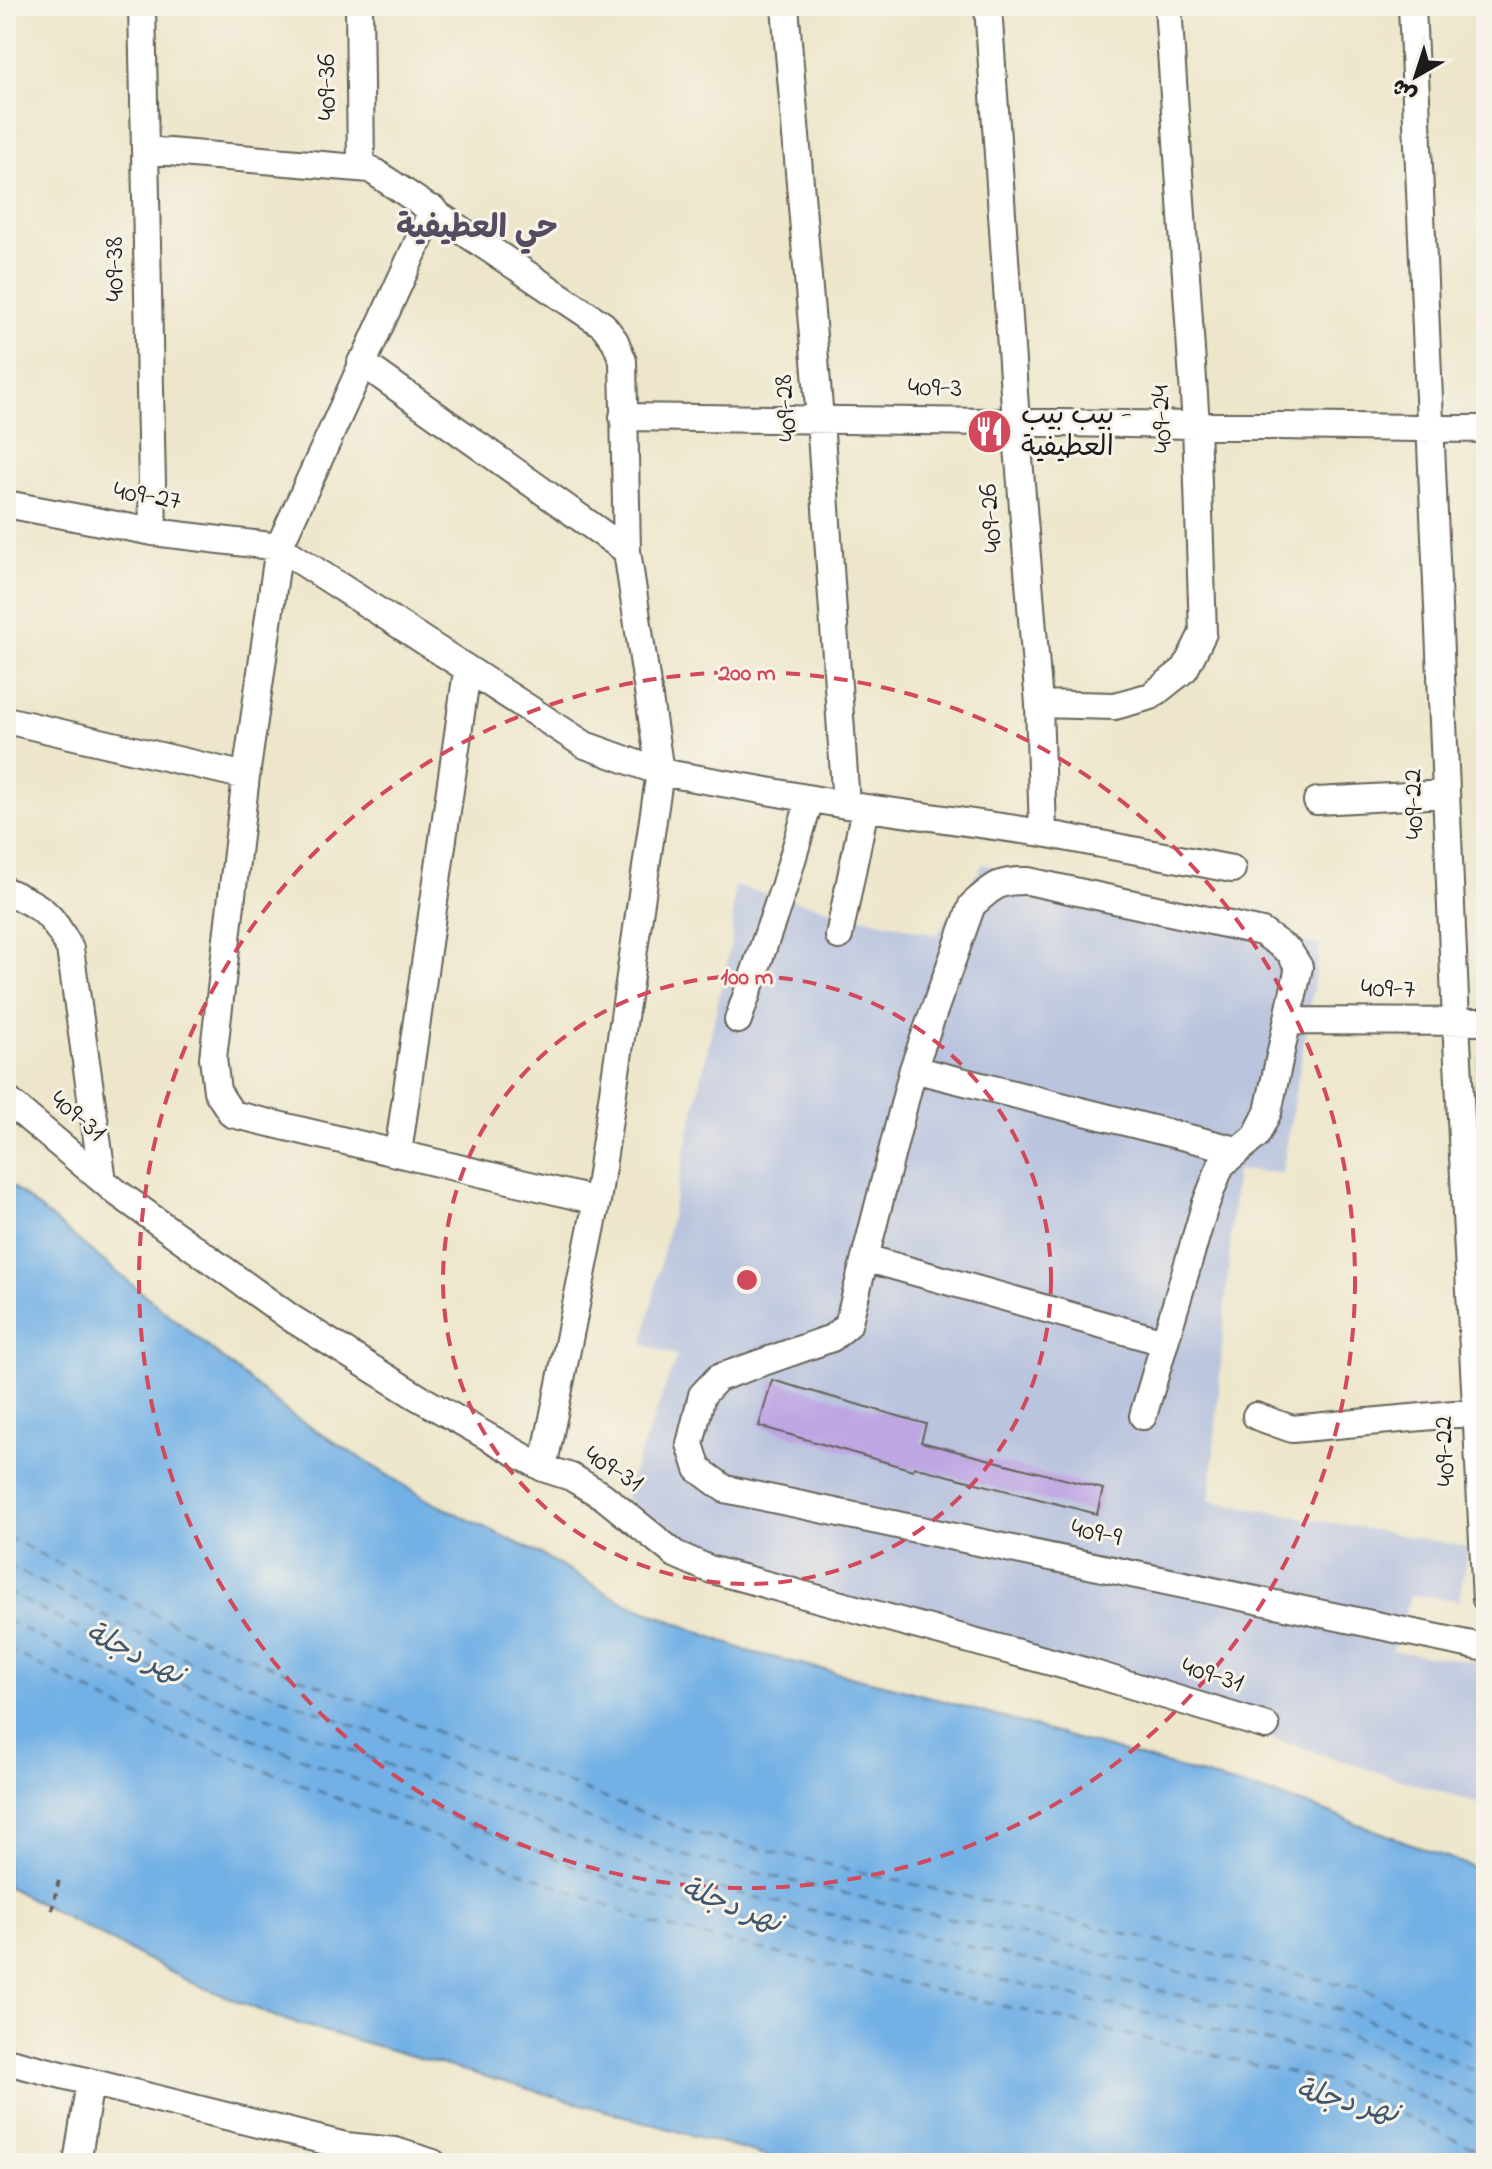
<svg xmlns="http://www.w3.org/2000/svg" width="1492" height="2169" viewBox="0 0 1492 2169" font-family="'Indie Flower','Playpen Sans Arabic',sans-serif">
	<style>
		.industrial { fill: #bac4de }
		.water { fill: #72b0e5; stroke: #476680; stroke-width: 2 }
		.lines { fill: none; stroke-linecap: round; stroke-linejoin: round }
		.ferry { stroke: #3e576c; stroke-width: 2; stroke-dasharray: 10 8; stroke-linecap: butt }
		.building { fill: #bea5e3 }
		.minor-casing { stroke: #656359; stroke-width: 30 }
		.path { stroke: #656359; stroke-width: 4; stroke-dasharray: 6 6; stroke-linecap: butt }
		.minor { stroke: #fff; stroke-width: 26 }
		.ring { fill: none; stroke: #d1495b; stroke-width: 4; stroke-dasharray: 14 10 }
		.labels { text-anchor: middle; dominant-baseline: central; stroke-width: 6; stroke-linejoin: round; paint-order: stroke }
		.street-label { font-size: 28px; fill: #1c1c1c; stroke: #f7f3e8 }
		.poi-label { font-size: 28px; fill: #1c1c1c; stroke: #f7f3e8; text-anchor: start }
		.water-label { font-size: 30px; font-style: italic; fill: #3e576c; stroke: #f7f3e8 }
		.quarter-label { font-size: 32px; font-weight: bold; fill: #554c62; stroke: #f7f3e8 }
		.centre { fill: #d1495b; stroke: #f7f3e8; stroke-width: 4 }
		.ring-label { font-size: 24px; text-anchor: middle; font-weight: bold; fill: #d1495b; stroke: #f7f3e8; stroke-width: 6; stroke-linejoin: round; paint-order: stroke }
	</style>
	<rect width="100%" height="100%" fill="#f7f3e8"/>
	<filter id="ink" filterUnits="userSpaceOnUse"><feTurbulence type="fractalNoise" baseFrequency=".0125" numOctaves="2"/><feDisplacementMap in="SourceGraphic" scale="16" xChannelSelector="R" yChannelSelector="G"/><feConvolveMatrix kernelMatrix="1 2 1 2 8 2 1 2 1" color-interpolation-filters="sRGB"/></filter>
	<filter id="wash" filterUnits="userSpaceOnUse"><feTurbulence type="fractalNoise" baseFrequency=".006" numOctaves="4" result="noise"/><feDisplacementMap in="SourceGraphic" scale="32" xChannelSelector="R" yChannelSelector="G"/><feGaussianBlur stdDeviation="1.8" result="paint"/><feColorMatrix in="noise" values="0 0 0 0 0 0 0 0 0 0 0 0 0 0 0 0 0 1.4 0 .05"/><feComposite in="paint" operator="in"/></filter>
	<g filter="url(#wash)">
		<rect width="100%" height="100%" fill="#ede6ca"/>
		<path class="industrial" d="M 983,864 L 1320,946 L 1282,1173 L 1236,1170 L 1210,1501 L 1468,1547 L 1459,1600 L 1411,1595 L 1392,1651 L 1486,1663 L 1486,1806 L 684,1553 L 624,1496 L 677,1356 L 643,1344 L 732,938 L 734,886 L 937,935 Z
			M 1486,1051 L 1486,1332 L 1471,1115 L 1478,1058 Z"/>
		<path class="water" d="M 6,1181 L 291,1415 L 428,1500 L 540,1554 L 619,1600 L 747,1651 L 895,1687 L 1308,1805 L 1486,1872 L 1486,2163 L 790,2163 L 281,2019 L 188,1981 L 6,1886 Z"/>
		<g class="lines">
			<path class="ferry" d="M 6,1536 L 201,1638 L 690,1832 L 1362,1989 L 1486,2050
				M 6,1564 L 190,1661 L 681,1855 L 1354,2013 L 1486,2077
				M 6,1591 L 181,1683 L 673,1878 L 1347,2034 L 1486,2101
				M 6,1620 L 170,1706 L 664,1901 L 1338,2058 L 1486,2128
				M 6,1648 L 160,1728 L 656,1925 L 1330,2082 L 1486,2154"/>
		</g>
		<g id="blocks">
			<path class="building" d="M 772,1380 L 926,1424 L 921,1442 L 1103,1489 L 1097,1514 L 914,1467 L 913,1470 L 759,1426 Z"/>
		</g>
	</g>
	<g filter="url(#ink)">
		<use href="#blocks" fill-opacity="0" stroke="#656359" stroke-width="2"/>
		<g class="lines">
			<defs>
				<path id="minor" d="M 142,6 L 153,532
					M 359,6 L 361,166
					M 785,6 L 820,419 L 846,805
					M 988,6 L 1016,422 L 1039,704 L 1043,833
					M 1412,6 L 1456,1022 L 1486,1599
					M 145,150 L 370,169 L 603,325 L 615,341 L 623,361 L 627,551 L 660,772 L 597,1201 L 543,1468
					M 433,209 L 279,547 L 246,776 L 213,1058 L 217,1091 L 232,1114 L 597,1201
					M 361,362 L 627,551
					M 623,417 L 1486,429
					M 6,504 L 153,532 L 279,547 L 585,745 L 660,772 L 846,805 L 1043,833 L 1232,869
					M 1039,704 L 1115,706 L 1151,696 L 1185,669 L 1203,633 L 1196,425 L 1168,6
					M 6,720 L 246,776
					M 1317,801 L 1446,794
					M 6,891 C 44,908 50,912 70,949 L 103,1181
					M 839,936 L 865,808
					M 738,1020 L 784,887 L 810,799
					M 1289,1021 L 1486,1022
					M 913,1069 L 1237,1150
					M 6,1099 L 115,1191 L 291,1318 L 416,1396 L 543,1468 L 571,1477 L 603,1496 L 675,1554 L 709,1569 L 1088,1672 L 1266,1726
					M 398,1153 L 467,671
					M 865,1258 L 1164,1342
					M 1143,1416 L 1205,1206 L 1221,1165 L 1256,1136 L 1268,1112 L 1299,967 L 1289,951 L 1262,932 L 1028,881 C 998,880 994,886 972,905 L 913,1069 L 848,1325 L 832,1338 L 718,1378 L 702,1395 L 690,1444 L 698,1469 L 725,1489 L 1486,1648
					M 1256,1416 L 1292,1429 L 1476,1412
					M 6,2061 L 346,2146 L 395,2151 L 433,2163
					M 77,2163 L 90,2082"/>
			</defs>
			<use href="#minor" class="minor-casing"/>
			<path class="path" d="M 52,1910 L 60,1875"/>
			<use href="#minor" class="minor"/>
		</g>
	</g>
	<g class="ring">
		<circle cx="747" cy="1280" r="304"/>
		<circle cx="747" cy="1280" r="608"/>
	</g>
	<defs>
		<symbol id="restaurant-disc" viewBox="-11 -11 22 22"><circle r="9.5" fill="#d1495b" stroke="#f7f3e8"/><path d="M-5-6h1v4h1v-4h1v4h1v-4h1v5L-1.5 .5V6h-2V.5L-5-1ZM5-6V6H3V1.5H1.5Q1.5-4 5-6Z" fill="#fff"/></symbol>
	</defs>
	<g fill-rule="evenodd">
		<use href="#restaurant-disc" x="964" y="406" width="51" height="51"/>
	</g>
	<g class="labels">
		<g class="street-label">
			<text transform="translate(328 87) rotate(-91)">409-36</text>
			<text transform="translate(116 269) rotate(-91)">409-38</text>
			<text transform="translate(935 389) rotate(1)">409-3</text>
			<text transform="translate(787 408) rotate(-95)">409-28</text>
			<text transform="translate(1163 419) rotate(-93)">409-24</text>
			<text transform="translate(147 497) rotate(9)">409-27</text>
			<text transform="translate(992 518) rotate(-95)">409-26</text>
			<text transform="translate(1415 804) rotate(-92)">409-22</text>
			<text transform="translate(1388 990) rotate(1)">409-7</text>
			<text transform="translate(77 1117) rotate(40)">409-31</text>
			<text transform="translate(1446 1451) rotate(-93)">409-22</text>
			<text transform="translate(613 1470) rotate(32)">409-31</text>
			<text transform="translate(1096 1534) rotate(12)">409-9</text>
			<text transform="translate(1212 1676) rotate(17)">409-31</text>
		</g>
		<g class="poi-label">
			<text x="1021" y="416">بيب بيب -<tspan x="1021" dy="32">العطيفية</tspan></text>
		</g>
		<g class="water-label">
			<text transform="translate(134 1655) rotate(26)">نهر دجلة</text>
			<text transform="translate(731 1907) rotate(21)">نهر دجلة</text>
			<text transform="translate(1347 2103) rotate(14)">نهر دجلة</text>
		</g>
		<g class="quarter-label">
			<text x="477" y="229">حي العطيفية</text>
		</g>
	</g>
	<circle cx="747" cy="1280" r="12" class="centre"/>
	<g class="ring-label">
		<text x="747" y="680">200 m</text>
		<text x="747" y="984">100 m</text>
	</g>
	<rect width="1492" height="2169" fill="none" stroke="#f7f3e8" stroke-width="32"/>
	<g transform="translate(1416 76) rotate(219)" stroke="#f7f3e8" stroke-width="6" paint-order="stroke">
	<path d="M0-6L14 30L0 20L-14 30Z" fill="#1c1c1c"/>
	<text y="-12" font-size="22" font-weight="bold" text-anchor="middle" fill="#1c1c1c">ش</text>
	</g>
</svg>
